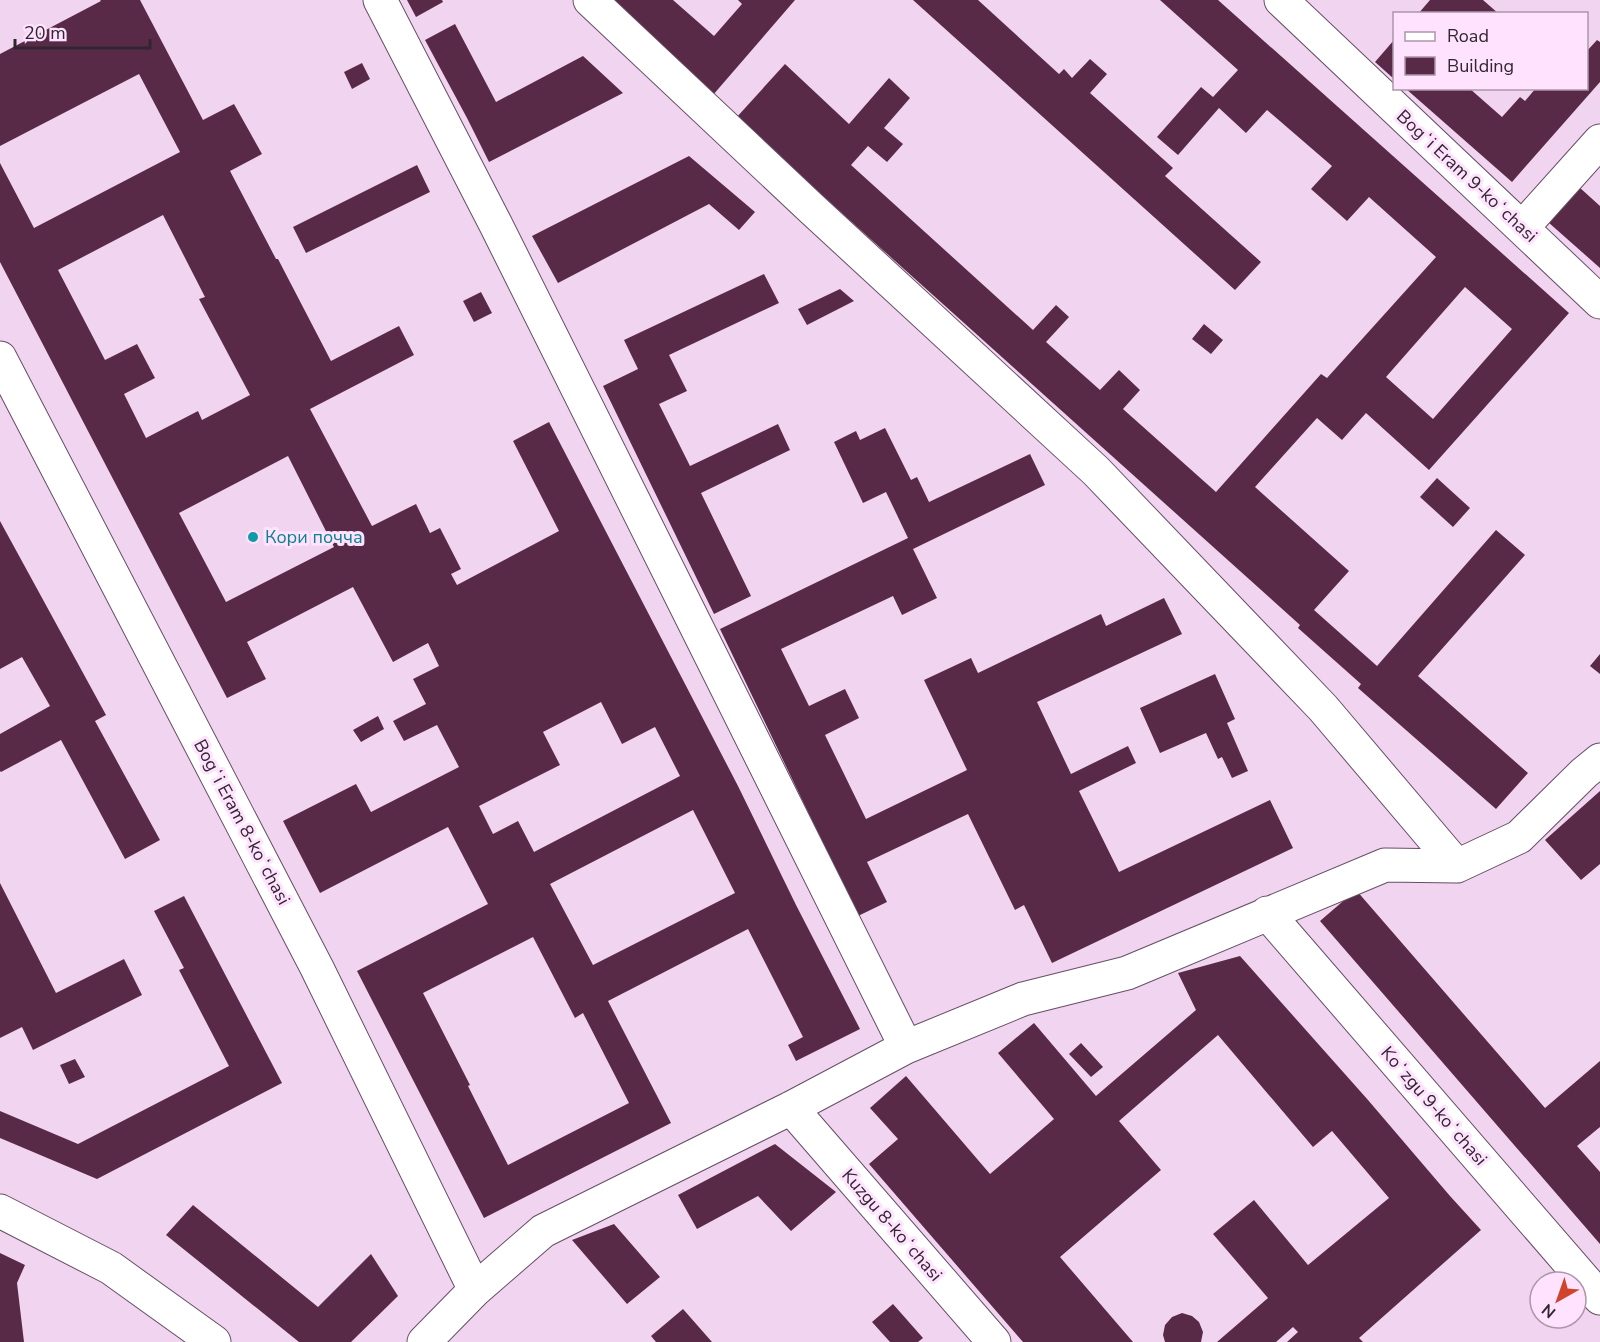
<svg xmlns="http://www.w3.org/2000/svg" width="1600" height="1342" viewBox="0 0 1600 1342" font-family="'Nunito Sans',sans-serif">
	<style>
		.building { fill: #582a47; fill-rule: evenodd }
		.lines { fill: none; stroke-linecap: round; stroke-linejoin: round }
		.street-casing { stroke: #664e65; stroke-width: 35 }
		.street { stroke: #fff; stroke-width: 33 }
		.culture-dot { fill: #0f9aa8; stroke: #ffe2fd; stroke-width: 2 }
		.labels { text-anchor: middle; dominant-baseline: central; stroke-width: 6; stroke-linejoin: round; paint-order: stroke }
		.street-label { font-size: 18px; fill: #302630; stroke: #ffe2fd }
		.culture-label { font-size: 18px; fill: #0d838f; stroke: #ffe2fd; text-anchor: start }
	</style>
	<rect width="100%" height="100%" fill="#f1d5f0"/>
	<path class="building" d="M 100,0 L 140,0 L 203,120 L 234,104 L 262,154 L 230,171 L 276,259 L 278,259 L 331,361 L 399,326 L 414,355 L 310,409 L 372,526 L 416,504 L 430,533 L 440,528 L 461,569 L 451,574 L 457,585 L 559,531 L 513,441 L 549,422 L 738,786 L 796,905 L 860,1029 L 796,1061 L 788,1045 L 803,1037 L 748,929 L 608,1001 L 671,1123 L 484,1218 L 357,971 L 488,904 L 448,827 L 320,893 L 283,821 L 356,784 L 371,812 L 459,767 L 437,725 L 404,741 L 393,721 L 426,704 L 413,679 L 439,666 L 428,643 L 393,662 L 353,587 L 247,642 L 266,679 L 227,698 L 0,262 L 0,163 L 34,228 L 180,152 L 139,74 L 0,146 L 0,54 L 101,1 ZM 163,215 L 205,297 L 199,299 L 250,395 L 202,420 L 198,411 L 146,438 L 124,394 L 155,378 L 137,344 L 105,360 L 58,270 ZM 288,456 L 334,547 L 226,602 L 179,513 ZM 601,702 L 622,744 L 655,727 L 680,776 L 534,852 L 518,821 L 493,834 L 479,806 L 560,765 L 543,732 ZM 693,810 L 735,893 L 593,965 L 550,884 ZM 533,937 L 575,1018 L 583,1013 L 629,1103 L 508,1165 L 468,1086 L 470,1085 L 423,993 Z
		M 407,0 L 442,0 L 443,2 L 416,17 Z
		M 604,0 L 673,0 L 714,36 L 742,4 L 738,0 L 795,0 L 713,95 Z
		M 913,0 L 978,0 L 1059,74 L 1064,69 L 1072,78 L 1090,59 L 1107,74 L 1090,93 L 1173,168 L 1165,176 L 1261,262 L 1235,290 Z
		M 1160,0 L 1218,0 L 1569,313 L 1429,470 L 1366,413 L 1342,440 L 1317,418 L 1255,487 L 1349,571 L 1314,610 L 1377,666 L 1496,530 L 1525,555 L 1418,676 L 1528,773 L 1496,809 L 1358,688 L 1361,684 L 1298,628 L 1300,625 L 736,118 L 785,64 L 849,124 L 889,78 L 910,98 L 884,128 L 903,144 L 887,162 L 868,146 L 851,165 L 1033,330 L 1056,305 L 1069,317 L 1046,342 L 1100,390 L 1119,370 L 1140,390 L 1123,409 L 1216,492 L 1321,374 L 1327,378 L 1436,257 L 1369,197 L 1347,221 L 1311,189 L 1332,166 L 1267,110 L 1246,133 L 1219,108 L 1178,155 L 1157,137 L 1201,87 L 1213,97 L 1238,70 ZM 1465,287 L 1512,329 L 1433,419 L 1386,377 Z
		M 1430,0 L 1483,0 L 1499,14 L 1418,14 Z
		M 455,24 L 496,102 L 583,56 L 623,93 L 489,162 L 467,118 L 425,40 Z
		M 1394,40 L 1394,79 L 1375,62 Z
		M 1597,40 L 1600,42 L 1600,82 L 1512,182 L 1405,88 L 1469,88 L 1502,117 L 1520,97 L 1525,101 L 1536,88 L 1586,88 L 1586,52 Z
		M 362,63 L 370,79 L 352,89 L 344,72 Z
		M 689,156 L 755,212 L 739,230 L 709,204 L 558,283 L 532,236 Z
		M 417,165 L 430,192 L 306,253 L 293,227 Z
		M 1579,187 L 1600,206 L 1600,268 L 1548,222 Z
		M 764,274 L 779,303 L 669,355 L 687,391 L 659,404 L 690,466 L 778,424 L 790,450 L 701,493 L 751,596 L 714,614 L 603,386 L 638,369 L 624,340 Z
		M 840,289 L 854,301 L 807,325 L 798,309 Z
		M 481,292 L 492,313 L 474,322 L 463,301 Z
		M 1204,324 L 1223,340 L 1211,354 L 1192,339 Z
		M 885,428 L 911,480 L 917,477 L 929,502 L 1030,454 L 1045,485 L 913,549 L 937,598 L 902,615 L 893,596 L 781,649 L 809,706 L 845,689 L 859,718 L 825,735 L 866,819 L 967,770 L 924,680 L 971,658 L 978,673 L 1101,614 L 1106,626 L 1164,598 L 1182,634 L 1037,702 L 1071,774 L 1128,746 L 1136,763 L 1079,791 L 1119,872 L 1270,800 L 1293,848 L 1052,963 L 1024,905 L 1015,910 L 968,814 L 867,862 L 887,902 L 858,916 L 720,629 L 908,538 L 886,492 L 863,503 L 834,442 L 856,431 L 860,440 Z
		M 1437,478 L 1470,508 L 1453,527 L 1420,497 Z
		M 0,521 L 106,715 L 95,721 L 160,840 L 125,859 L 61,740 L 1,772 L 0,771 L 0,734 L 50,706 L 22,657 L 0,669 Z
		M 1600,654 L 1600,674 L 1590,666 Z
		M 1215,674 L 1235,719 L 1227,723 L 1248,771 L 1232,778 L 1222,757 L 1218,759 L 1206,733 L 1160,753 L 1140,708 Z
		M 378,716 L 384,729 L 361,742 L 353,730 Z
		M 1600,791 L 1600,864 L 1581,880 L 1545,840 Z
		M 0,883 L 56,993 L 124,959 L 142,995 L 33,1050 L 22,1027 L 0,1038 Z
		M 1356,890 L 1545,1108 L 1600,1061 L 1600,1127 L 1577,1146 L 1600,1172 L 1600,1244 L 1320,921 Z
		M 184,896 L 282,1083 L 97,1179 L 0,1138 L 0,1111 L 78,1144 L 229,1066 L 179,970 L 184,968 L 154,911 Z
		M 1240,956 L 1368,1100 L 1450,1196 L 1481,1230 L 1359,1338 L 1363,1342 L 1287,1342 L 1298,1332 L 1293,1327 L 1276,1342 L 1217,1342 L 1268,1298 L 1213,1234 L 1254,1200 L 1308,1265 L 1389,1198 L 1332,1131 L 1313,1147 L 1218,1035 L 1119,1121 L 1161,1170 L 1060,1257 L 1133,1342 L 1023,1342 L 869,1164 L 898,1139 L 870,1108 L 906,1076 L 990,1174 L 1054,1119 L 998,1053 L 1034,1023 L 1096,1096 L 1196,1010 L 1178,973 Z
		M 1081,1043 L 1103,1067 L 1091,1077 L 1069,1054 Z
		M 75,1059 L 85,1077 L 69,1084 L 60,1065 Z
		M 775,1144 L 836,1192 L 791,1231 L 758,1196 L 697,1229 L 678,1195 Z
		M 193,1205 L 318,1307 L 371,1254 L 398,1296 L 351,1342 L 299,1342 L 166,1235 Z
		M 614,1224 L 660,1277 L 627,1304 L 572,1240 Z
		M 0,1253 L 25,1265 L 17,1283 L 24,1342 L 0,1342 Z
		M 893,1304 L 923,1338 L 918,1342 L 890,1342 L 872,1322 Z
		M 683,1309 L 712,1342 L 656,1342 L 651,1336 Z
		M 1182,1313 L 1192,1316 L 1199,1322 L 1203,1332 L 1201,1342 L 1165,1342 L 1163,1335 L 1165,1325 L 1172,1317 Z"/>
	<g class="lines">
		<defs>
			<path id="street" d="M 380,0 L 496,225 L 906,1047
				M 590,0 L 811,208 L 1096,471 L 1323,708 L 1457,866
				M 1281,0 L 1600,302
				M 1522,228 L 1600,141
				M 0,358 L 317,968 L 475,1290
				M 1267,913 L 1600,1298
				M 791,1108 L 994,1342
				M 0,1211 L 111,1268 L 214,1342
				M 424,1342 L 475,1290 L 543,1231 L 791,1108 L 906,1047 L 1023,999 L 1127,973 L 1385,865 L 1457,866 L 1519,837 L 1584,773 L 1600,760"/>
		</defs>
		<use href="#street" class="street-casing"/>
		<use href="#street" class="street"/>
	</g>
	<circle class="culture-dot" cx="253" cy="537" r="6"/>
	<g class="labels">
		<g class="street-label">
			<text transform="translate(1467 176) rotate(43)">Bogʻi Eram 9-koʻchasi</text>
			<text transform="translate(242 822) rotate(62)">Bogʻi Eram 8-koʻchasi</text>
			<text transform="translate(1434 1106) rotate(49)">Koʻzgu 9-koʻchasi</text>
			<text transform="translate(892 1225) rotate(49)">Kuzgu 8-koʻchasi</text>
		</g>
		<g class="culture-label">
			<text x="265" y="537">Кори почча</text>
		</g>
	</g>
	<rect x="1393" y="12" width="195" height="78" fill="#ffe2fd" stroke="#ac97ab" stroke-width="1.5"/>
	<rect x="1405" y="32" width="30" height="9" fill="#ffffff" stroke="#ac97ab" stroke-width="1.5"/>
	<text x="1447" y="42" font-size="18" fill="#302630">Road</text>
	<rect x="1405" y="57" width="30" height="18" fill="#582a47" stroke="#ac97ab" stroke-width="1.5"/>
	<text x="1447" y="72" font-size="18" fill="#302630">Building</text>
	<g transform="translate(1558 1300) rotate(220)"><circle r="28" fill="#ffe2fd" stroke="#ac97ab" stroke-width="1.5"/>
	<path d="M0-4.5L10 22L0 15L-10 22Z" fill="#cf442c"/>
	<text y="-9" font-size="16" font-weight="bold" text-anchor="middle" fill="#302630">N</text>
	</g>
	<path d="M15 39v9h135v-9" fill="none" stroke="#302630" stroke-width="3"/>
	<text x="24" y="39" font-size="18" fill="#302630" stroke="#ffe2fd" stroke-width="4.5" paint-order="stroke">20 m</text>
</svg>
